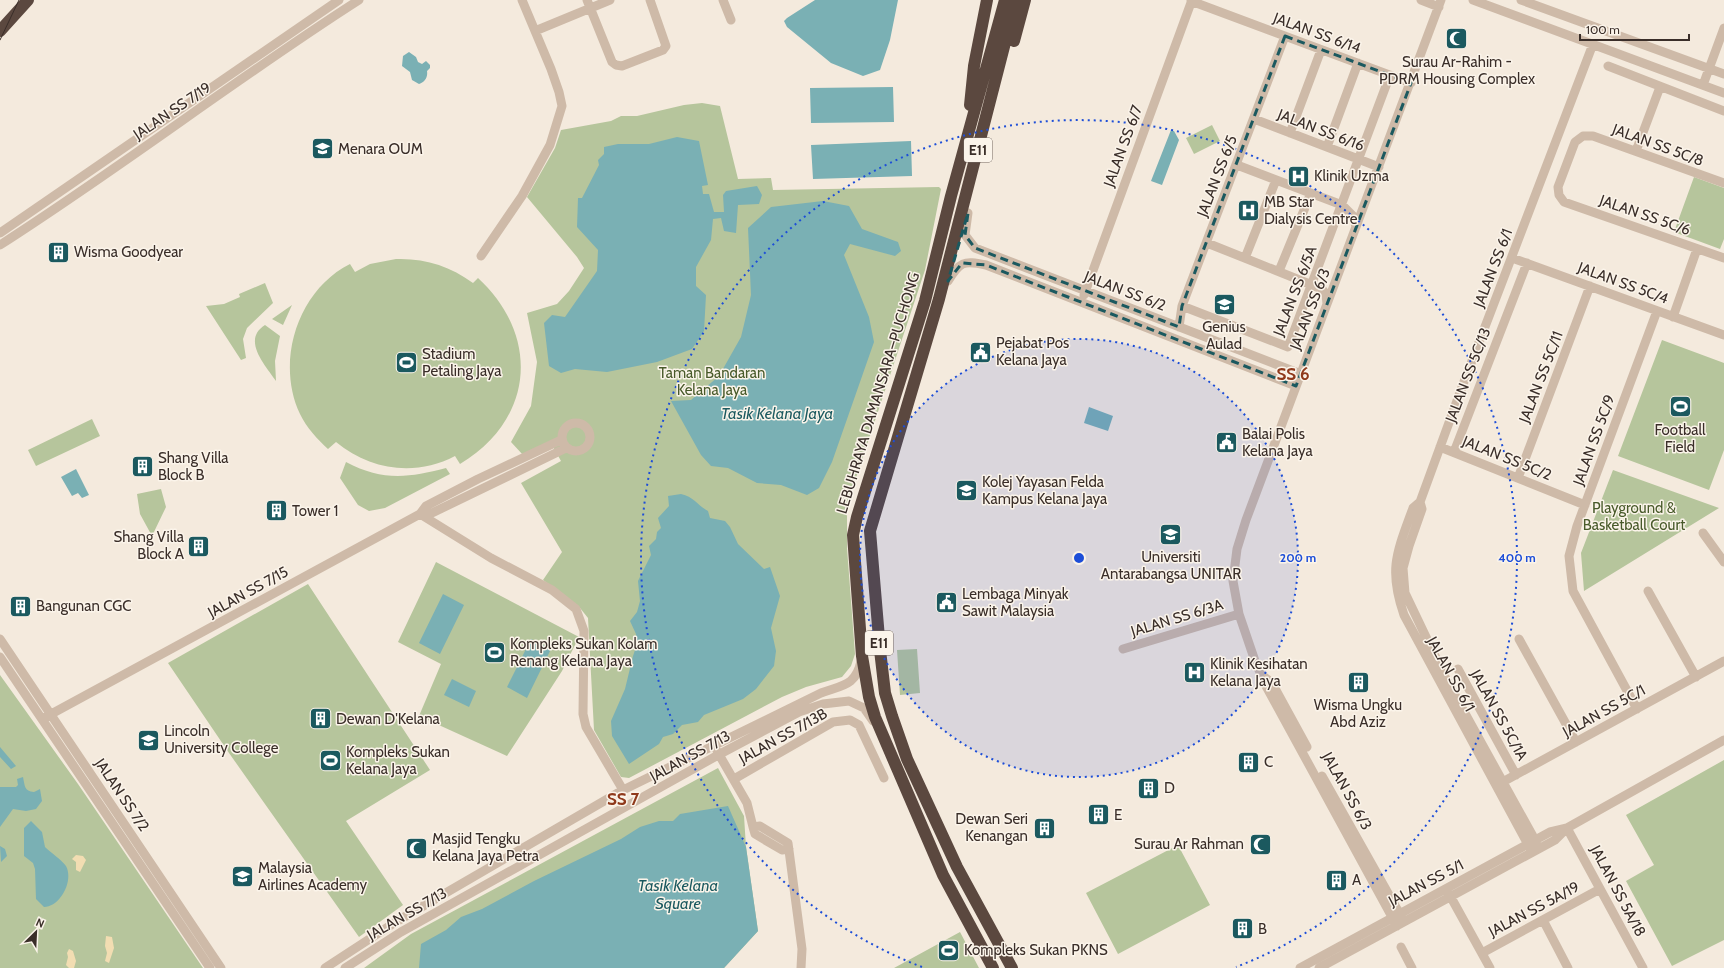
<svg xmlns="http://www.w3.org/2000/svg" width="1724" height="968" viewBox="0 0 1724 968" font-family="Cabin,sans-serif">
	<style>
		.green { fill: #b6c59c }
		.sand { fill: #f2ddb2 }
		.water { fill: #7ab0b4 }
		.lines { fill: none; stroke-linecap: round; stroke-linejoin: round }
		.minor { stroke: #cebaa8; stroke-width: 9 }
		.highway { stroke: #5b483f; stroke-width: 12 }
		.tram { stroke: #3a2e29; stroke-width: 1 }
		.marked { fill: none; stroke: #1b595f; stroke-width: 3; stroke-dasharray: 8 5; stroke-linejoin: round }
		.ring { fill: none; stroke: #1d4ed8; stroke-width: 2; stroke-dasharray: 2 4 }
		.labels { text-anchor: middle; dominant-baseline: central; stroke-width: 3; stroke-linejoin: round; paint-order: stroke }
		.shield { fill: #fbf4ea; stroke: #746963; stroke-width: 1 }
		.shield-label { font-size: 14px; font-weight: bold; fill: #3a2e29 }
		.street-label { font-size: 15px; fill: #3a2e29; stroke: #fbf4ea }
		.poi-label { font-size: 15px; fill: #3a2e29; stroke: #fbf4ea; text-anchor: start }
		.park-label { font-size: 15px; fill: #485a2a; stroke: #fbf4ea }
		.water-label { font-size: 16px; font-style: italic; fill: #1b595f; stroke: #fbf4ea }
		.quarter-label { font-size: 17px; font-weight: bold; fill: #8f391b; stroke: #fbf4ea }
		.centre { fill: #1d4ed8; stroke: #fbf4ea; stroke-width: 2 }
		.ring-label { font-size: 12px; text-anchor: middle; font-weight: bold; fill: #1d4ed8; stroke: #fbf4ea; stroke-width: 3; stroke-linejoin: round; paint-order: stroke }
	</style>
	<rect width="100%" height="100%" fill="#f4eadd"/>
	<path class="green" d="M 702,103 L 720,106 L 738,179 L 771,178 L 773,190 L 939,187 L 941,189 L 925,270 L 847,505 L 847,548 L 855,654 L 851,666 L 842,677 L 806,687 L 782,697 L 629,778 L 621,777 L 594,730 L 588,618 L 580,608 L 543,580 L 562,552 L 521,483 L 561,461 L 551,443 L 523,455 L 511,442 L 531,406 L 537,362 L 527,313 L 557,304 L 569,291 L 584,268 L 577,257 L 527,197 L 555,148 L 561,130 L 611,121 L 621,116 L 637,116 L 684,105 Z
		M 1212,125 L 1220,141 L 1194,154 L 1186,138 Z
		M 1694,177 L 1724,188 L 1724,239 L 1720,249 L 1674,232 Z
		M 396,259 C 425,258 450,266 473,283 L 478,278 C 541,336 534,420 460,464 L 455,456 C 415,477 370,470 336,442 L 328,449 C 318,440 306,427 300,414 C 275,361 298,290 350,264 L 355,272 L 370,264 Z
		M 265,283 L 273,303 L 247,328 L 243,339 L 246,358 L 241,360 L 206,306 L 224,304 L 240,297 L 239,294 Z
		M 292,305 L 283,325 L 272,319 Z
		M 265,325 L 280,336 L 275,361 L 276,381 C 266,366 241,340 265,325 Z
		M 1662,340 L 1724,363 L 1724,450 L 1709,490 L 1618,456 Z
		M 92,419 L 100,436 L 36,466 L 28,450 Z
		M 346,462 C 382,481 408,478 446,468 L 450,474 L 385,508 L 369,511 L 358,505 L 340,478 Z
		M 1613,470 L 1719,508 L 1584,591 L 1581,553 Z
		M 161,489 L 166,507 L 152,536 L 140,514 L 137,494 Z
		M 436,562 L 579,637 L 562,671 L 507,756 L 419,716 L 441,664 L 398,642 Z
		M 308,584 L 430,770 L 346,821 L 403,905 L 359,937 L 229,753 L 168,663 Z
		M 917,649 L 920,693 L 900,695 L 897,650 Z
		M 0,675 L 78,784 L 203,968 L 0,968 Z
		M 1724,760 L 1724,940 L 1672,966 L 1626,881 L 1654,865 L 1626,815 Z
		M 718,768 L 744,816 L 746,847 L 758,931 L 724,968 L 364,968 L 411,934 Z
		M 1178,845 L 1210,905 L 1118,954 L 1086,893 Z
		M 960,932 L 979,968 L 894,968 Z"/>
	<path class="sand" d="M 76,855 L 83,856 L 86,860 L 80,872 L 76,870 L 76,862 L 72,859 Z
		M 106,936 L 112,937 L 114,948 L 109,963 L 105,961 L 107,953 L 105,946 Z
		M 69,949 L 73,951 L 76,961 L 74,968 L 69,968 L 66,965 L 68,957 L 67,953 Z"/>
	<path class="water" d="M 815,0 L 898,0 L 890,40 L 880,70 L 863,76 L 831,63 L 787,27 L 784,21 L 787,18 Z
		M 409,52 L 416,57 L 418,62 L 422,64 L 426,61 L 430,65 L 430,68 L 427,71 C 428,77 425,82 419,84 L 412,80 L 410,72 L 402,66 L 403,56 Z
		M 893,87 L 894,122 L 811,123 L 810,88 Z
		M 1171,130 L 1174,131 L 1179,140 L 1162,185 L 1151,181 Z
		M 677,137 L 699,141 L 708,185 L 702,186 L 703,194 L 709,194 L 714,212 L 724,212 L 723,195 L 726,191 L 757,186 L 762,195 L 759,204 L 738,205 L 736,233 L 724,231 L 721,218 L 713,219 L 711,240 L 696,267 L 696,286 L 706,295 L 704,331 L 692,349 L 657,362 L 607,372 L 575,369 L 561,373 L 549,366 L 544,323 L 552,315 L 565,317 L 597,271 L 598,250 L 577,227 L 578,198 L 582,198 L 599,165 L 598,160 L 604,154 L 604,147 L 618,144 L 649,144 Z
		M 911,141 L 912,176 L 813,179 L 811,145 Z
		M 823,201 L 849,206 L 862,229 L 898,242 L 901,251 L 895,256 L 850,244 L 844,255 L 869,317 L 874,342 L 832,462 L 819,488 L 807,495 L 781,485 L 757,483 L 728,468 L 711,466 L 701,455 L 671,401 L 691,400 L 719,376 L 741,337 L 751,295 L 748,228 L 771,207 Z
		M 1089,407 L 1113,416 L 1108,431 L 1084,423 Z
		M 76,469 L 89,495 L 82,498 L 78,493 L 72,496 L 61,477 Z
		M 681,494 C 694,497 697,505 708,511 L 710,518 L 725,521 L 730,527 L 738,544 L 764,569 L 770,567 L 780,596 L 771,628 L 776,651 L 774,666 L 756,689 L 743,699 L 704,715 L 698,722 L 682,725 L 673,734 L 663,737 L 659,744 L 629,764 L 612,736 L 611,721 L 625,689 L 633,656 L 637,644 L 636,634 L 630,621 L 637,612 L 640,601 L 638,581 L 651,555 L 649,546 L 656,539 L 657,532 L 661,528 L 658,518 L 669,506 L 668,496 Z
		M 443,594 L 464,605 L 440,654 L 419,643 Z
		M 531,639 L 551,649 L 527,698 L 507,687 Z
		M 452,679 L 476,691 L 469,707 L 444,695 Z
		M 0,747 L 16,766 L 11,769 L 0,757 Z
		M 23,777 C 25,786 24,791 34,792 L 40,789 L 42,801 L 36,809 L 26,811 L 13,809 L 0,827 L 0,787 L 16,787 L 18,785 L 17,779 Z
		M 728,806 L 746,847 L 758,931 L 724,968 L 419,968 L 421,944 L 446,930 L 461,917 L 482,909 L 534,881 L 621,839 L 640,827 L 659,821 L 673,821 L 680,814 Z
		M 31,821 L 42,832 L 45,847 C 51,853 61,859 66,866 C 74,881 60,907 44,907 L 36,899 L 35,869 L 33,863 L 24,856 L 24,828 Z
		M 0,846 L 5,849 L 7,856 L 1,862 Z"/>
	<g class="lines">
		<path class="minor" d="M 587,0 L 612,62 L 616,65 L 622,66 L 663,50 L 666,46 L 650,0
			M 723,0 L 731,20
			M 1421,0 L 1439,7
			M 1473,0 L 1724,93
			M 1521,0 L 1724,74
			M 1191,1 L 1411,83
			M 535,31 L 610,0
			M 1608,66 L 1724,111
			M 1703,85 L 1724,28
			M 1254,119 L 1379,167
			M 1290,133 L 1321,50
			M 1327,147 L 1358,63
			M 1636,151 L 1660,87
			M 1237,165 L 1342,205 L 1354,217 L 1356,227
			M 1724,183 L 1593,136 L 1583,136 L 1575,142 L 1558,187 L 1559,195 L 1564,202 L 1724,258
			M 968,213 L 965,235 L 975,248 L 1301,374
			M 0,233 L 339,0
			M 1207,243 L 1322,289 L 1326,294 L 1327,304
			M 0,245 C 122,167 237,78 359,0
			M 481,256 L 522,196 L 550,145 L 562,106 L 559,92 L 551,69 L 522,0
			M 1245,258 L 1276,180
			M 1512,258 L 1724,335
			M 1279,271 L 1311,193
			M 948,281 C 960,262 963,260 986,265 L 1296,386
			M 1084,295 L 1192,0
			M 1182,306 L 1288,347 L 1390,75
			M 1673,317 L 1697,249
			M 1179,327 L 1182,306 L 1285,36
			M562 437a14 14 0 1 1 28 0a14 14 0 1 1-28 0Z
			M 1440,447 L 1585,505
			M 1454,452 L 1527,263
			M 1518,478 L 1590,286
			M 1420,502 L 1422,509 L 1409,546 L 1403,568 L 1405,593 L 1446,679 L 1535,840 L 1538,849
			M 420,514 L 491,558 L 552,590 L 576,609 L 584,631 L 583,714 L 586,727 L 623,790
			M 420,514 L 432,513 L 566,448
			M 1703,533 L 1724,562
			M 1648,591 L 1696,677
			M 0,639 L 221,968
			M 1519,639 L 1576,742
			M 1123,649 L 1239,614
			M 0,657 L 210,968
			M 1458,669 L 1516,775
			M 1263,676 L 1272,683 L 1307,747
			M 1637,709 L 1573,591 L 1569,556 L 1577,526 L 1657,311
			M 42,719 L 420,514 L 426,506 L 478,479 L 561,440
			M 717,751 L 747,803 L 753,827
			M 1322,776 L 1402,918
			M 734,779 L 833,722 L 850,720 L 859,725 L 884,778
			M 1499,784 L 1724,661
			M 1567,828 L 1643,968
			M 789,849 L 782,850 L 755,834 L 753,827 L 760,826 L 788,843 L 802,949 L 801,968
			M 1532,852 L 1404,615 C 1388,569 1397,552 1413,508 L 1420,502 L 1462,387 L 1593,44
			M 1448,892 L 1490,968
			M 1543,920 L 1568,968
			M 1397,926 L 1266,686 L 1255,661 L 1239,614 L 1233,581 L 1237,549 L 1246,520 L 1441,0
			M 1401,947 L 1412,968
			M 1482,953 L 1600,889
			M 325,968 L 394,923 L 623,790 L 821,693 C 842,685 856,686 861,661
			M 345,968 L 401,932 L 720,754 L 799,712 L 823,704 L 849,701 L 864,708 L 873,721
			M 1300,968 L 1550,832 L 1567,828
			M 1319,968 L 1555,840 L 1567,828 L 1724,740"/>
		<path class="highway" d="M 0,31 L 28,0
			M 1014,41 L 1025,0
			M 970,105 L 974,66 L 987,0
			M 993,968 L 943,875 L 875,717 L 869,697 L 862,656 L 853,535 L 857,517 L 925,301 L 951,196 L 1005,0
			M 1012,968 L 957,867 L 907,759 L 892,716 L 885,693 L 880,650 L 870,531 L 939,299 L 1016,0"/>
		<path class="tram" d="M 0,40 L 19,0"/>
	</g>
	<path class="marked" d="M 1285,36 L 1411,83 L 1296,386 L 986,265 L 962,263 L 948,281 L 968,213 L 965,235 L 975,248 L 1179,327 L 1182,306 Z"/>
	<circle cx="1079" cy="558" r="219" fill="#1d4ed8" fill-opacity=".12"/>
	<g class="ring">
		<circle cx="1079" cy="558" r="219"/>
		<path d="M922 967A438 438 0 1 1 1236 967"/>
	</g>
	<defs>
		<symbol id="mosque-square" viewBox="-11 -11 22 22"><rect x="-9" y="-9" width="18" height="18" rx="4" fill="#1b595f" stroke="#fbf4ea"/><path d="M3.5-4.9A6 6 0 1 0 3.5 4.9A5 5 0 1 1 3.5-4.9Z" fill="#fff"/></symbol>
		<symbol id="university-square" viewBox="-11 -11 22 22"><rect x="-9" y="-9" width="18" height="18" rx="4" fill="#1b595f" stroke="#fbf4ea"/><path d="M0-5L7-2L0 1L-7-2ZM-4 1L0 2.5L4 1V4Q0 6-4 4Z" fill="#fff"/></symbol>
		<symbol id="hospital-square" viewBox="-11 -11 22 22"><rect x="-9" y="-9" width="18" height="18" rx="4" fill="#1b595f" stroke="#fbf4ea"/><path d="M-5-5h3v3.5h4V-5h3V5h-3V1.5h-4V5h-3Z" fill="#fff"/></symbol>
		<symbol id="building-square" viewBox="-11 -11 22 22"><rect x="-9" y="-9" width="18" height="18" rx="4" fill="#1b595f" stroke="#fbf4ea"/><path d="M-4-6H4V6H1V3H-1V6H-4ZM-2.5-4.3h1.7v1.8h-1.7ZM.8-4.3h1.7v1.8H.8ZM-2.5-1h1.7V.8h-1.7ZM.8-1h1.7V.8H.8Z" fill="#fff"/></symbol>
		<symbol id="school-square" viewBox="-11 -11 22 22"><rect x="-9" y="-9" width="18" height="18" rx="4" fill="#1b595f" stroke="#fbf4ea"/><path d="M0-5L7-2L0 1L-7-2ZM-4 1L0 2.5L4 1V4Q0 6-4 4Z" fill="#fff"/></symbol>
		<symbol id="civic-square" viewBox="-11 -11 22 22"><rect x="-9" y="-9" width="18" height="18" rx="4" fill="#1b595f" stroke="#fbf4ea"/><path d="M-.6-6.5H3V-4.5H.6V-3L4-1V1h2V6H-6V1h2V-1L-.6-3ZM-1.2 2.5V6h2.4V2.5Z" fill="#fff"/></symbol>
		<symbol id="stadium-square" viewBox="-11 -11 22 22"><rect x="-9" y="-9" width="18" height="18" rx="4" fill="#1b595f" stroke="#fbf4ea"/><path d="M0-5a6.5 5 0 1 0 0 10a6.5 5 0 1 0 0-10ZM-3.5-1.8h7v3.6h-7Z" fill="#fff"/></symbol>
	</defs>
	<g fill-rule="evenodd">
		<use href="#mosque-square" x="1444" y="26" width="25" height="25"/>
		<use href="#university-square" x="310" y="136" width="25" height="25"/>
		<use href="#hospital-square" x="1286" y="164" width="25" height="25"/>
		<use href="#hospital-square" x="1236" y="198" width="25" height="25"/>
		<use href="#building-square" x="46" y="240" width="25" height="25"/>
		<use href="#school-square" x="1212" y="292" width="25" height="25"/>
		<use href="#civic-square" x="968" y="340" width="25" height="25"/>
		<use href="#stadium-square" x="394" y="350" width="25" height="25"/>
		<use href="#stadium-square" x="1668" y="394" width="25" height="25"/>
		<use href="#civic-square" x="1214" y="430" width="25" height="25"/>
		<use href="#building-square" x="130" y="454" width="25" height="25"/>
		<use href="#university-square" x="954" y="478" width="25" height="25"/>
		<use href="#building-square" x="264" y="498" width="25" height="25"/>
		<use href="#university-square" x="1158" y="522" width="25" height="25"/>
		<use href="#building-square" x="186" y="534" width="25" height="25"/>
		<use href="#civic-square" x="934" y="590" width="25" height="25"/>
		<use href="#building-square" x="8" y="594" width="25" height="25"/>
		<use href="#stadium-square" x="482" y="640" width="25" height="25"/>
		<use href="#hospital-square" x="1182" y="660" width="25" height="25"/>
		<use href="#building-square" x="1346" y="670" width="25" height="25"/>
		<use href="#building-square" x="308" y="706" width="25" height="25"/>
		<use href="#university-square" x="136" y="728" width="25" height="25"/>
		<use href="#stadium-square" x="318" y="748" width="25" height="25"/>
		<use href="#building-square" x="1236" y="750" width="25" height="25"/>
		<use href="#building-square" x="1136" y="776" width="25" height="25"/>
		<use href="#building-square" x="1086" y="802" width="25" height="25"/>
		<use href="#building-square" x="1032" y="816" width="25" height="25"/>
		<use href="#mosque-square" x="1248" y="832" width="25" height="25"/>
		<use href="#mosque-square" x="404" y="836" width="25" height="25"/>
		<use href="#university-square" x="230" y="864" width="25" height="25"/>
		<use href="#building-square" x="1324" y="868" width="25" height="25"/>
		<use href="#building-square" x="1230" y="916" width="25" height="25"/>
		<use href="#stadium-square" x="936" y="938" width="25" height="25"/>
	</g>
	<g class="labels">
		<g class="shield">
			<rect x="964" y="138" width="28" height="24" rx="3"/>
			<rect x="865" y="631" width="28" height="24" rx="3"/>
		</g>
		<g class="shield-label">
			<text x="978" y="150">E11</text>
			<text x="879" y="643">E11</text>
		</g>
		<g class="street-label">
			<text transform="translate(1317 33) rotate(20)">JALAN SS 6/14</text>
			<text transform="translate(172 111) rotate(-34)">JALAN SS 7/19</text>
			<text transform="translate(1321 130) rotate(21)">JALAN SS 6/16</text>
			<text transform="translate(1658 145) rotate(20)">JALAN SS 5C/8</text>
			<text transform="translate(1123 146) rotate(-70)">JALAN SS 6/7</text>
			<text transform="translate(1217 176) rotate(-69)">JALAN SS 6/5</text>
			<text transform="translate(1645 215) rotate(19)">JALAN SS 5C/6</text>
			<text transform="translate(1493 268) rotate(-69)">JALAN SS 6/1</text>
			<text transform="translate(1623 283) rotate(20)">JALAN SS 5C/4</text>
			<text transform="translate(1125 291) rotate(21)">JALAN SS 6/2</text>
			<text transform="translate(1295 291) rotate(-69)">JALAN SS 6/5A</text>
			<text transform="translate(1310 309) rotate(-69)">JALAN SS 6/3</text>
			<text transform="translate(1468 375) rotate(-69)">JALAN SS 5C/13</text>
			<text transform="translate(1541 377) rotate(-69)">JALAN SS 5C/11</text>
			<text transform="translate(878 393) rotate(-73)">LEBUHRAYA DAMANSARA–PUCHONG</text>
			<text transform="translate(1594 440) rotate(-70)">JALAN SS 5C/9</text>
			<text transform="translate(1507 458) rotate(22)">JALAN SS 5C/2</text>
			<text transform="translate(248 592) rotate(-29)">JALAN SS 7/15</text>
			<text transform="translate(1177 618) rotate(-17)">JALAN SS 6/3A</text>
			<text transform="translate(1451 674) rotate(61)">JALAN SS 6/1</text>
			<text transform="translate(1604 711) rotate(-29)">JALAN SS 5C/1</text>
			<text transform="translate(1499 715) rotate(61)">JALAN SS 5C/1A</text>
			<text transform="translate(783 736) rotate(-29)">JALAN SS 7/13B</text>
			<text transform="translate(690 756) rotate(-29)">JALAN SS 7/13</text>
			<text transform="translate(1347 791) rotate(61)">JALAN SS 6/3</text>
			<text transform="translate(122 795) rotate(56)">JALAN SS 7/2</text>
			<text transform="translate(1426 883) rotate(-28)">JALAN SS 5/1</text>
			<text transform="translate(1618 891) rotate(62)">JALAN SS 5A/18</text>
			<text transform="translate(1534 909) rotate(-28)">JALAN SS 5A/19</text>
			<text transform="translate(407 914) rotate(-30)">JALAN SS 7/13</text>
		</g>
		<g class="poi-label">
			<text x="1457" y="62" text-anchor="middle">Surau Ar-Rahim -<tspan x="1457" dy="17">PDRM Housing Complex</tspan></text>
			<text x="338" y="149">Menara OUM</text>
			<text x="1314" y="176">Klinik Uzma</text>
			<text x="1264" y="202">MB Star<tspan x="1264" dy="17">Dialysis Centre</tspan></text>
			<text x="74" y="252">Wisma Goodyear</text>
			<text x="1224" y="327" text-anchor="middle">Genius<tspan x="1224" dy="17">Aulad</tspan></text>
			<text x="996" y="343">Pejabat Pos<tspan x="996" dy="17">Kelana Jaya</tspan></text>
			<text x="422" y="354">Stadium<tspan x="422" dy="17">Petaling Jaya</tspan></text>
			<text x="1680" y="430" text-anchor="middle">Football<tspan x="1680" dy="17">Field</tspan></text>
			<text x="1242" y="434">Balai Polis<tspan x="1242" dy="17">Kelana Jaya</tspan></text>
			<text x="158" y="458">Shang Villa<tspan x="158" dy="17">Block B</tspan></text>
			<text x="982" y="482">Kolej Yayasan Felda<tspan x="982" dy="17">Kampus Kelana Jaya</tspan></text>
			<text x="292" y="511">Tower 1</text>
			<text x="184" y="537" text-anchor="end">Shang Villa<tspan x="184" dy="17">Block A</tspan></text>
			<text x="1171" y="557" text-anchor="middle">Universiti<tspan x="1171" dy="17">Antarabangsa UNITAR</tspan></text>
			<text x="962" y="594">Lembaga Minyak<tspan x="962" dy="17">Sawit Malaysia</tspan></text>
			<text x="36" y="606">Bangunan CGC</text>
			<text x="510" y="644">Kompleks Sukan Kolam<tspan x="510" dy="17">Renang Kelana Jaya</tspan></text>
			<text x="1210" y="664">Klinik Kesihatan<tspan x="1210" dy="17">Kelana Jaya</tspan></text>
			<text x="1358" y="705" text-anchor="middle">Wisma Ungku<tspan x="1358" dy="17">Abd Aziz</tspan></text>
			<text x="336" y="719">Dewan D'Kelana</text>
			<text x="164" y="731">Lincoln<tspan x="164" dy="17">University College</tspan></text>
			<text x="346" y="752">Kompleks Sukan<tspan x="346" dy="17">Kelana Jaya</tspan></text>
			<text x="1264" y="762">C</text>
			<text x="1164" y="788">D</text>
			<text x="1114" y="815">E</text>
			<text x="1028" y="819" text-anchor="end">Dewan Seri<tspan x="1028" dy="17">Kenangan</tspan></text>
			<text x="432" y="839">Masjid Tengku<tspan x="432" dy="17">Kelana Jaya Petra</tspan></text>
			<text x="1244" y="844" text-anchor="end">Surau Ar Rahman</text>
			<text x="258" y="868">Malaysia<tspan x="258" dy="17">Airlines Academy</tspan></text>
			<text x="1352" y="880">A</text>
			<text x="1258" y="929">B</text>
			<text x="964" y="950">Kompleks Sukan PKNS</text>
		</g>
		<g class="park-label">
			<text x="712" y="373">Taman Bandaran<tspan x="712" dy="17">Kelana Jaya</tspan></text>
			<text x="1634" y="508">Playground &amp;<tspan x="1634" dy="17">Basketball Court</tspan></text>
		</g>
		<g class="water-label">
			<text x="777" y="413">Tasik Kelana Jaya</text>
			<text x="678" y="885">Tasik Kelana<tspan x="678" dy="18">Square</tspan></text>
		</g>
		<g class="quarter-label">
			<text x="1293" y="374">SS 6</text>
			<text x="623" y="799">SS 7</text>
		</g>
	</g>
	<circle cx="1079" cy="558" r="6" class="centre"/>
	<g class="ring-label">
		<text x="1298" y="562">200 m</text>
		<text x="1517" y="562">400 m</text>
	</g>
	<g transform="translate(36 932) rotate(24)" stroke="#fbf4ea" stroke-width="3" paint-order="stroke">
	<path d="M0-3L7 15L0 10L-7 15Z" fill="#3a2e29"/>
	<text y="-6" font-size="11" font-weight="bold" text-anchor="middle" fill="#3a2e29">N</text>
	</g>
	<path d="M1580 34v6h109v-6" fill="none" stroke="#3a2e29" stroke-width="2"/>
	<text x="1586" y="34" font-size="12" fill="#3a2e29" stroke="#fbf4ea" stroke-width="3" paint-order="stroke">100 m</text>
</svg>
